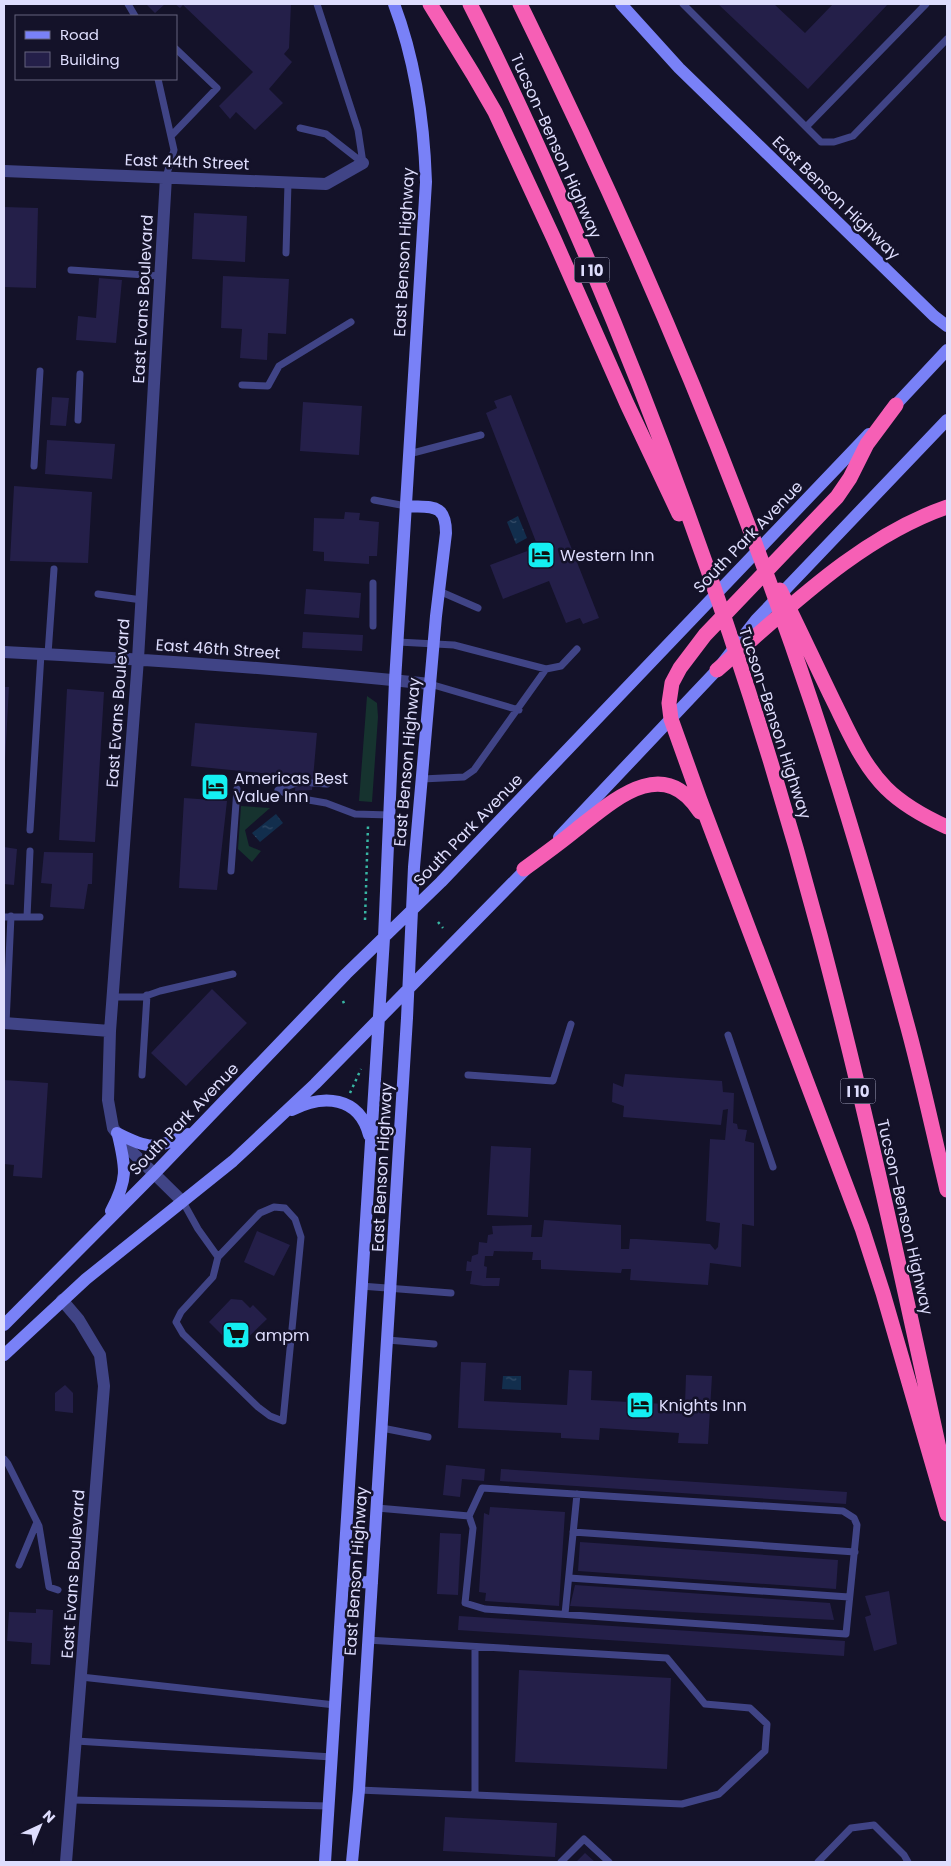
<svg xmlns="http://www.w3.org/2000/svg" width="951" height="1866" viewBox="0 0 951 1866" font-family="Poppins,sans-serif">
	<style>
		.green { fill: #16332f }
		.water { fill: url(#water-ripples) }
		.building { fill: #241f49 }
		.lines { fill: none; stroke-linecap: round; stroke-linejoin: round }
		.path { stroke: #38b6a3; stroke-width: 2.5; stroke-dasharray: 2.5 4; stroke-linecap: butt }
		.service { stroke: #404486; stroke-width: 7 }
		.minor { stroke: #404486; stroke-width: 12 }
		.secondary { stroke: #7981f7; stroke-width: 12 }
		.motorway { stroke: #f65fb5; stroke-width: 15 }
		.labels { text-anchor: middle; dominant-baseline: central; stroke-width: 5; stroke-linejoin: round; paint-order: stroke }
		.shield { fill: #141229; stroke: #a1a0bd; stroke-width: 1 }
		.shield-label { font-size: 15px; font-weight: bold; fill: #deddfd }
		.street-label { font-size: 16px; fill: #deddfd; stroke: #141229 }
		.poi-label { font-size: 16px; fill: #deddfd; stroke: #141229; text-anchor: start }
	</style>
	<defs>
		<pattern id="water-ripples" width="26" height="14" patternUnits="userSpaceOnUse" patternTransform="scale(1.25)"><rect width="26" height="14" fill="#122e4d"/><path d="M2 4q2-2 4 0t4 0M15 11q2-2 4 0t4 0" fill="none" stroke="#344c68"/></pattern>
	</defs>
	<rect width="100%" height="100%" fill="#141229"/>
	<path class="green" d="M 367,696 L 377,703 L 378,717 L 372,802 L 359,801 Z
		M 241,806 L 270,808 L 245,830 L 249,846 L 261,851 L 252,862 L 238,849 Z"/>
	<path class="water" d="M 518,516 L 527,538 L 516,544 L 507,522 Z
		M 276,814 L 283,823 L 260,842 L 252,833 Z
		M 503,1376 L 521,1376 L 521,1390 L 502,1389 Z"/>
	<path class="building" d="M 146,4 L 165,4 L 155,13 Z
		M 175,4 L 291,4 L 289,48 L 284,54 L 292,62 L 269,89 L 283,103 L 255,130 L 236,112 L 230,119 L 219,106 L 253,72 L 183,5 L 180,8 Z
		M 718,4 L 774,4 L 805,33 L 833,4 L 888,4 L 808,89 Z
		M 4,207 L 38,208 L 36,288 L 4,287 Z
		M 194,213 L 247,216 L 245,262 L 192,259 Z
		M 223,276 L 289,279 L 286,334 L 268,333 L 267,360 L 240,358 L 242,329 L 221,328 Z
		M 99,278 L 122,280 L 116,343 L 76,340 L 78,316 L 96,318 Z
		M 511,395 L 599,618 L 583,624 L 580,618 L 566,623 L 549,581 L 503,599 L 490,565 L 538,547 L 486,413 L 497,408 L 494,401 Z
		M 52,397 L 69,398 L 66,426 L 50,425 Z
		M 303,402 L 362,406 L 359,455 L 300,451 Z
		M 47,440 L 115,444 L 112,479 L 45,474 Z
		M 14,486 L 92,492 L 88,563 L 10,561 Z
		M 345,512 L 360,513 L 359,520 L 379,522 L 377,556 L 369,556 L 369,564 L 324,561 L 324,552 L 313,551 L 314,518 L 344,519 Z
		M 306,589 L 361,593 L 359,618 L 304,614 Z
		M 303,632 L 363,635 L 362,651 L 302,648 Z
		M 4,687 L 9,687 L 5,761 L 4,761 Z
		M 67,689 L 104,692 L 95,842 L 59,840 Z
		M 195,723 L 317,733 L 312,790 L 295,791 L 296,774 L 271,774 L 191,766 Z
		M 184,798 L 227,801 L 217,890 L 179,888 Z
		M 4,847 L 17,849 L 14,885 L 4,884 Z
		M 44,852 L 93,853 L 92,884 L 88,884 L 84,909 L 50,907 L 52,884 L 41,883 Z
		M 212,989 L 247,1023 L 186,1086 L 151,1053 Z
		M 625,1074 L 722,1081 L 723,1092 L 734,1093 L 733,1123 L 737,1124 L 738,1129 L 747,1130 L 745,1141 L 754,1143 L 754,1226 L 742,1224 L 741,1267 L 710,1263 L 708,1285 L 630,1280 L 631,1269 L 622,1269 L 621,1273 L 541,1269 L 541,1260 L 532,1260 L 533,1252 L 494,1251 L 493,1256 L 485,1256 L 484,1266 L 487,1267 L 486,1278 L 500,1278 L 499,1286 L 483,1286 L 470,1284 L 472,1271 L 466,1271 L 467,1261 L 471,1262 L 472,1256 L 478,1254 L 479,1242 L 487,1243 L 488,1235 L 493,1234 L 492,1226 L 532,1225 L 531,1237 L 542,1237 L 544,1220 L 621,1225 L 621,1249 L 629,1249 L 630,1239 L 637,1239 L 710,1244 L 715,1250 L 718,1247 L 720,1223 L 706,1221 L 710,1139 L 725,1140 L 728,1109 L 723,1110 L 721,1125 L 623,1117 L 624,1106 L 612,1102 L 613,1083 L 623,1087 Z
		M 4,1080 L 48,1083 L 42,1178 L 13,1176 L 14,1165 L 4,1164 Z
		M 491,1146 L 531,1148 L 528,1217 L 487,1215 Z
		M 257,1231 L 290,1245 L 274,1276 L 244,1262 Z
		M 231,1299 L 242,1300 L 250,1308 L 253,1305 L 267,1319 L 236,1349 L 209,1322 Z
		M 461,1362 L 486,1363 L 484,1401 L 567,1405 L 569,1370 L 592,1371 L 591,1400 L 685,1405 L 686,1375 L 712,1376 L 708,1444 L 678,1443 L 679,1433 L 600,1428 L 599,1440 L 561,1438 L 561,1433 L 458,1428 Z
		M 65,1385 L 73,1393 L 73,1413 L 55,1411 L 55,1393 Z
		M 446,1465 L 485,1469 L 484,1481 L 462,1479 L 460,1497 L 443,1495 Z
		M 501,1469 L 847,1492 L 846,1504 L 500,1481 Z
		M 490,1507 L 565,1512 L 559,1606 L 485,1601 L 486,1593 L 479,1592 L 484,1513 L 489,1515 Z
		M 440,1533 L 461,1534 L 458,1595 L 437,1594 Z
		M 580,1542 L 838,1560 L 836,1589 L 578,1571 Z
		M 575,1585 L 830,1603 L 834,1620 L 570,1606 Z
		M 889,1591 L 897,1644 L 874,1651 L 865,1617 L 871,1615 L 865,1596 Z
		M 36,1609 L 53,1610 L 50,1665 L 31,1664 L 32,1643 L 7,1641 L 9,1612 L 36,1613 Z
		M 459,1616 L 845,1641 L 844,1656 L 458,1630 Z
		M 519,1670 L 671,1678 L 667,1769 L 515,1762 Z
		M 445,1817 L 557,1823 L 555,1857 L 443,1851 Z
		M 585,1853 L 595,1862 L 576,1862 Z"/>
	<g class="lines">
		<path class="path" d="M 365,920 L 368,826
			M 438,922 L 443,928
			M 343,1001 L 345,1006
			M 350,1093 L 361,1069"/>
		<path class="service" d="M 128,4 L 135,16
			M 317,4 L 358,130 L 363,163
			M 683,4 L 821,142 L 834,142 L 853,136 L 947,39
			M 158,79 L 174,150 L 166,177
			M 806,127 L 926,4
			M 300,128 L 326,134 L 363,163
			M 171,136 L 217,88 L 176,49
			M 286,253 L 288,183
			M 71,270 L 160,276
			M 242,385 L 268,386 L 279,366 L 351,322
			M 78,420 L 80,374
			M 409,454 L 481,435
			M 34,466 L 40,371
			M 374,500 L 406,506
			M 439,591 L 478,608
			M 98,594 L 142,600
			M 373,626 L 373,583
			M 398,642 L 454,645 L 546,669 L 561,666 L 577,649
			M 48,654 L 54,569
			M 430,684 L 519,710
			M 422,779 L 464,777 L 474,770 L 546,669
			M 296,783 L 278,790 L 297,798 L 326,803 L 355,814 L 390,815
			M 312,783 L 327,784
			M 30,830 L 41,654
			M 231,871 L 237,789
			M 4,917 L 40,917
			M 27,917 L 30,851
			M 112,997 L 143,997 L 160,991 L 233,974
			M 6,1023 L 11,916
			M 728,1035 L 773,1167
			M 142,1075 L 147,995
			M 468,1075 L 553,1081 L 571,1024
			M 183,1202 L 198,1229 L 218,1257
			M 274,1207 L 285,1208 L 295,1219 L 301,1237 L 283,1421 L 270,1416 L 258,1407 L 183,1334 L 176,1322 L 181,1312 L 213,1277 L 218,1257 L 260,1213 Z
			M 361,1286 L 451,1293
			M 388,1340 L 434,1344
			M 382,1428 L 428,1437
			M 4,1459 L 8,1464 L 39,1526 L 49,1587 L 58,1590
			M 377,1508 L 469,1516 L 473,1528 L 465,1603 L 485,1609 L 846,1634 L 857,1525 L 854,1518 L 843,1511 L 482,1488 L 469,1516
			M 573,1532 L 855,1552
			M 19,1565 L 37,1522
			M 569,1578 L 849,1597
			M 565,1614 L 577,1494
			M 475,1647 L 475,1795
			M 81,1677 L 335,1705
			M 76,1741 L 332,1757
			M 359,1790 L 682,1804 L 719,1794 L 765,1751 L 767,1724 L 750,1708 L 705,1704 L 667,1658 L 367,1640
			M 72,1800 L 329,1806
			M 561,1862 L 584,1839 L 609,1862
			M 818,1862 L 851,1828 L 874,1825 L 904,1855 L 908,1862"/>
		<path class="minor" d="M 4,171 L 326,184 L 363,163
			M 166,177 L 138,659 L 110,1031 L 108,1100 L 113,1128 L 130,1150 L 183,1202
			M 4,652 C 146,659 288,669 430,684
			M 4,1023 L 110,1031
			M 62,1300 L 79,1320 L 100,1355 L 104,1386 L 66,1862"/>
		<path class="secondary" d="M 621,4 L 679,68 L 934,316 L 947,326
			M 889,412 L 947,350
			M 559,837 L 717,670 L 756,620 L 947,420
			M 292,1110 C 323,1094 359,1096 369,1135
			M 117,1133 C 150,1150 155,1149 188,1134
			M 111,1211 C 128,1179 126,1169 118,1135
			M 4,1325 L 154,1174 L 346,974 L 441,882 L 869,434
			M 4,1355 L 86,1279 L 233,1161 L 315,1084 L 532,863
			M 343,1580 L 372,1583
			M 325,1862 L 384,938 L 395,681 L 426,182 C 424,121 416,62 394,4
			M 352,1862 L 359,1790 L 407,1018 L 414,867 L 436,616 L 446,533 C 446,502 431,508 406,506"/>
		<path class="motorway" d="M 430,4 L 473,74 L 495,112 L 554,239 L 627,404 L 679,514
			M 470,4 C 513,88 551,174 588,260 C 681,479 759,705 820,935 C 868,1116 907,1301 947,1485
			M 520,4 C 632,232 733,466 813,707 C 847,809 877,913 905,1017 C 921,1074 933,1132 947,1190
			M 896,405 L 867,444 L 850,478 L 837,497 L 705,635 L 680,668 L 672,683 L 669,703 L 671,719 L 700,800 L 862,1228 L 883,1293 L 947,1514
			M 780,590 C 798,626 815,663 833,700 C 848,730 862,764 886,788 C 903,805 925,817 947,827
			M 717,670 C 787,610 858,538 947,507
			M 524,869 C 542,856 560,843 577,829 C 614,800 663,754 700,812"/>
	</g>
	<defs>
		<symbol id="hotel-square" viewBox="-11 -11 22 22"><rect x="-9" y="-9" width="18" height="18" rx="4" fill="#14eff2" stroke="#141229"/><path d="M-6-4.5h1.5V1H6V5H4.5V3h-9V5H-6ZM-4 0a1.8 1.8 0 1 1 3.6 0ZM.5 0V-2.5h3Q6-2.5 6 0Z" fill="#111"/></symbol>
		<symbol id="supermarket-square" viewBox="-11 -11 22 22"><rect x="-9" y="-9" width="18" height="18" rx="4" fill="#14eff2" stroke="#141229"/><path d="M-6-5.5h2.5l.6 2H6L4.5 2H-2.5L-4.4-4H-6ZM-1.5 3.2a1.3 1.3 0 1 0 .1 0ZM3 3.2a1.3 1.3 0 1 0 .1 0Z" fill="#111"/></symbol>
	</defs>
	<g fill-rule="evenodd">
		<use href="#hotel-square" x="525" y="539" width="32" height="32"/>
		<use href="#hotel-square" x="199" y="771" width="32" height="32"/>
		<use href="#supermarket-square" x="220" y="1319" width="32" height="32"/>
		<use href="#hotel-square" x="624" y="1389" width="32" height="32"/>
	</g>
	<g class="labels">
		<g class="shield">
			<rect x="574.5" y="257.5" width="35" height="25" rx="4"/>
			<rect x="840.5" y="1078.5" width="35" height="25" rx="4"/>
		</g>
		<g class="shield-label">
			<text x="592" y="270">I 10</text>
			<text x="858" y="1091">I 10</text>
		</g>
		<g class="street-label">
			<text transform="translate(556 146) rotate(66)">Tucson–Benson Highway</text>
			<text transform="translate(187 162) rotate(2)">East 44th Street</text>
			<text transform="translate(836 198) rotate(44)">East Benson Highway</text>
			<text transform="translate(404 252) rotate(-87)">East Benson Highway</text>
			<text transform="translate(143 299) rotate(-87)">East Evans Boulevard</text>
			<text transform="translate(748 537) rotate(-46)">South Park Avenue</text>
			<text transform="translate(218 649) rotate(4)">East 46th Street</text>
			<text transform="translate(118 703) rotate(-86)">East Evans Boulevard</text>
			<text transform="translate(775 723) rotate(72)">Tucson–Benson Highway</text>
			<text transform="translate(407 762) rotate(-85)">East Benson Highway</text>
			<text transform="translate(468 830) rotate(-46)">South Park Avenue</text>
			<text transform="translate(184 1119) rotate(-46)">South Park Avenue</text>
			<text transform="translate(382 1167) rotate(-87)">East Benson Highway</text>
			<text transform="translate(905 1217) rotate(77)">Tucson–Benson Highway</text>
			<text transform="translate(356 1571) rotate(-86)">East Benson Highway</text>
			<text transform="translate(73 1574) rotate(-86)">East Evans Boulevard</text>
		</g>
		<g class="poi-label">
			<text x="560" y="555">Western Inn</text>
			<text x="234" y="778">Americas Best<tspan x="234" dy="18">Value Inn</tspan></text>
			<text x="255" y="1335">ampm</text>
			<text x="659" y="1405">Knights Inn</text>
		</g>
	</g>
	<rect width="951" height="1866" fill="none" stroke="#deddfd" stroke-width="10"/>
	<rect x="15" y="15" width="162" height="65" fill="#141229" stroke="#65637e"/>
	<rect x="25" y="31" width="25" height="8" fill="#7981f7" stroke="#65637e"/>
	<text x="60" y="40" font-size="15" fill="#deddfd">Road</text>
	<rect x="25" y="52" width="25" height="15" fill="#241f49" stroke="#65637e"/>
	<text x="60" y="65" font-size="15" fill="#deddfd">Building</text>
	<g transform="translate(40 1826) rotate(44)" stroke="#141229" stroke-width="4" paint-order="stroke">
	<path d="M0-4L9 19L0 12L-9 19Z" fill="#deddfd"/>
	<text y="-8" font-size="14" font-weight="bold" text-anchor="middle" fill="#deddfd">N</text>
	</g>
</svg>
